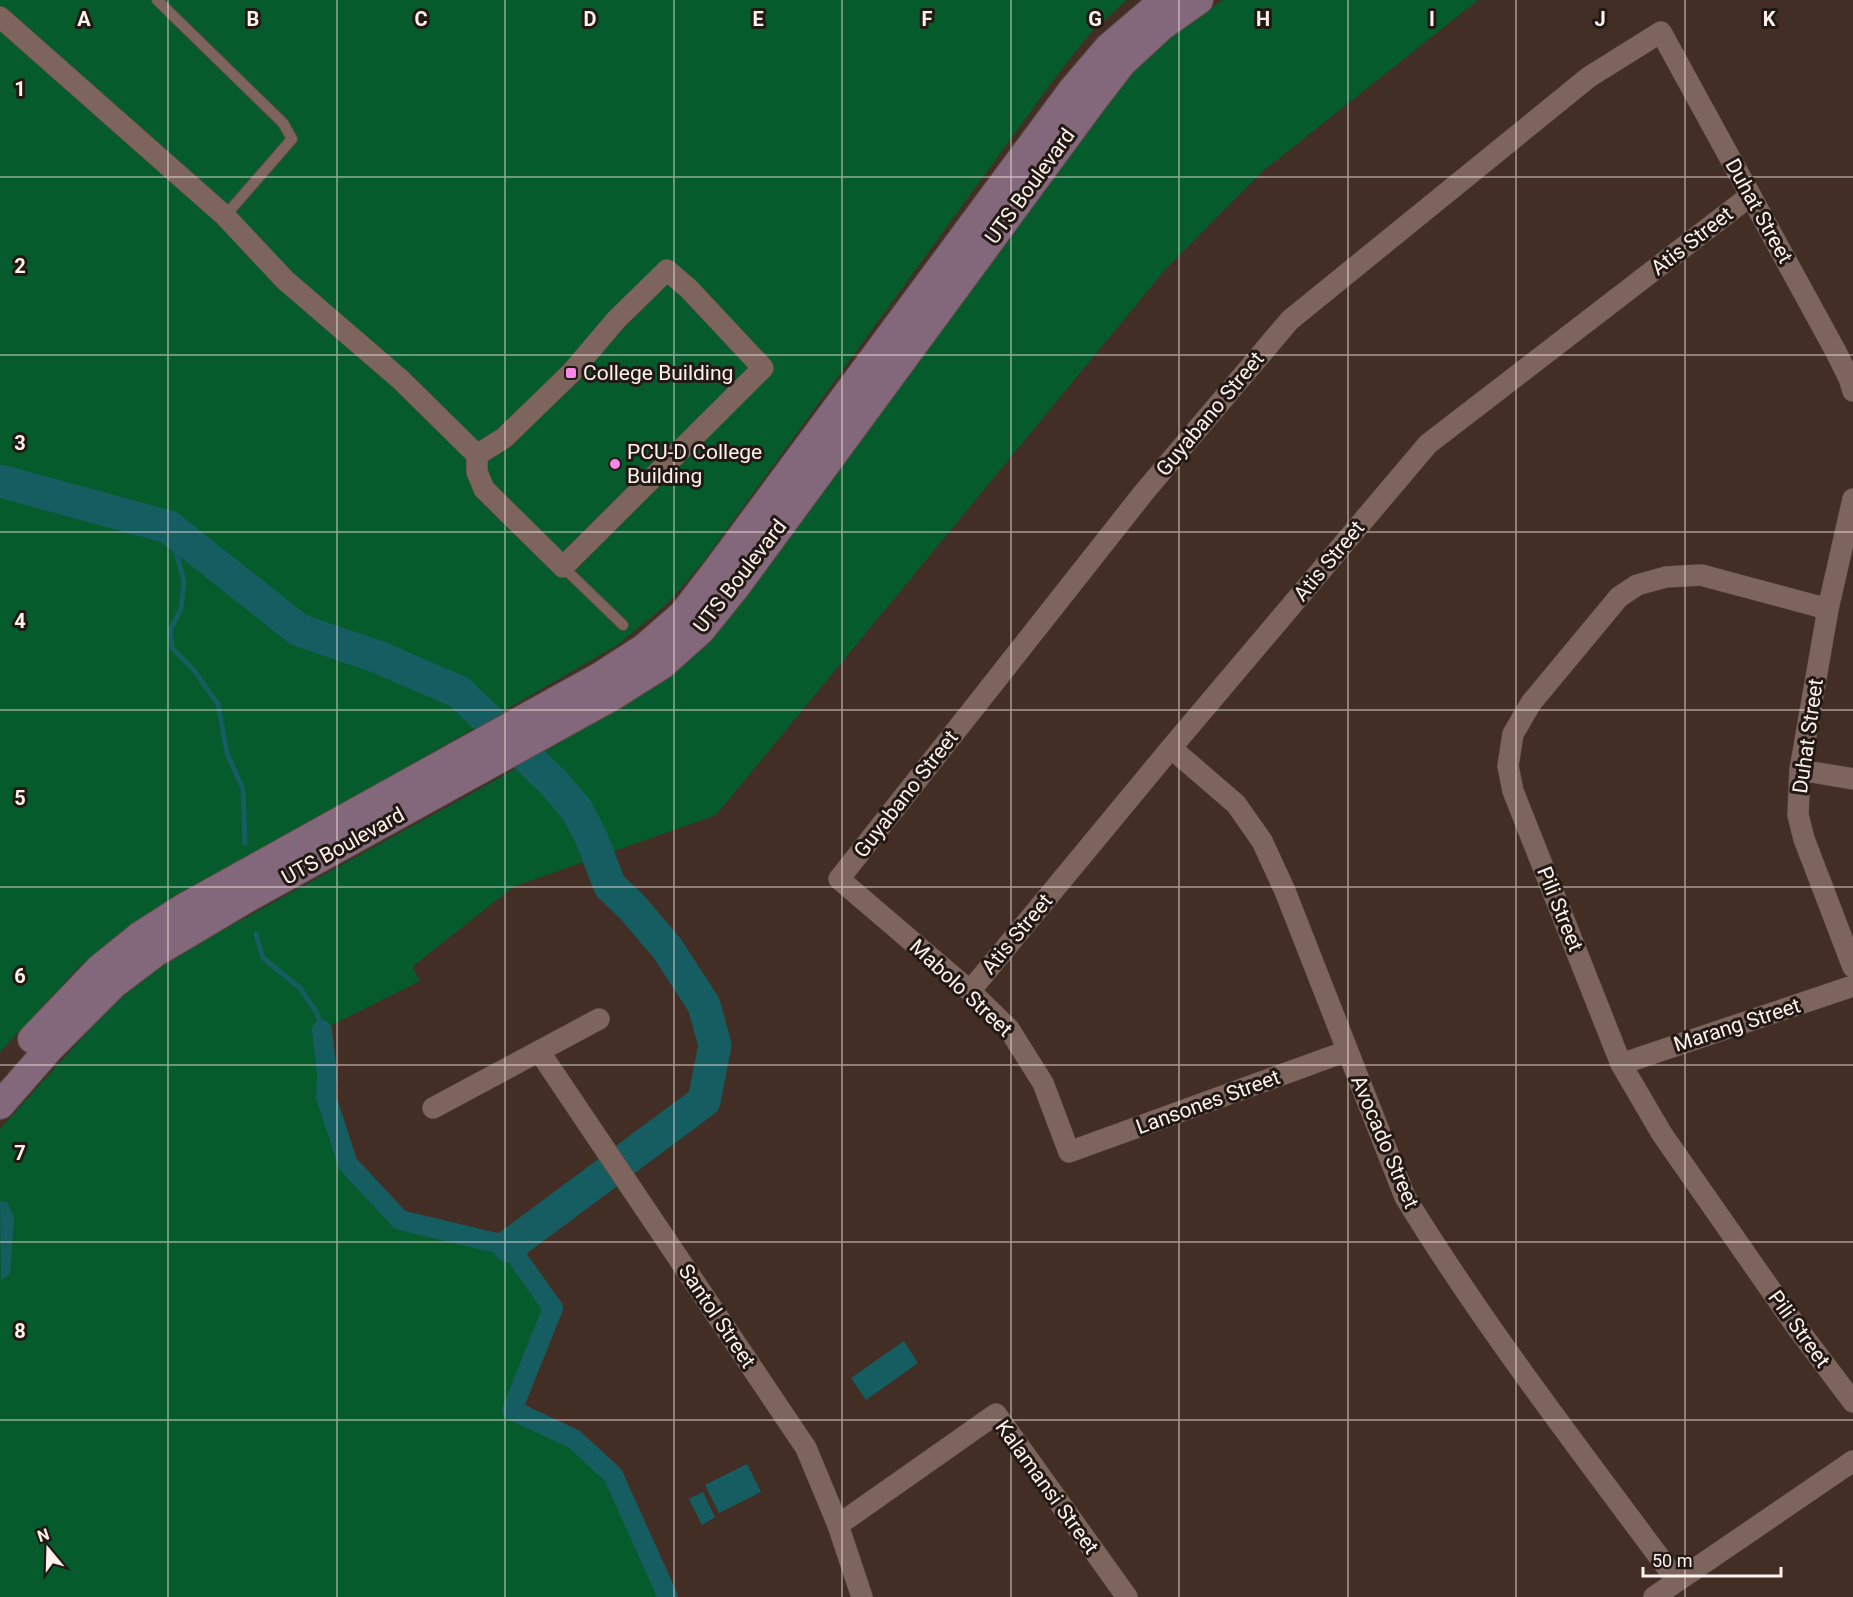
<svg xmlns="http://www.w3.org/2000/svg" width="1853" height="1597" viewBox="0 0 1853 1597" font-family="Roboto,sans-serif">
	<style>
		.green { fill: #055b2b }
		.water { fill: #155d60 }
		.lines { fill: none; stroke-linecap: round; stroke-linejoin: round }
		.stream { stroke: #155d60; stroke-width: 5 }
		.canal { stroke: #155d60; stroke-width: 20 }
		.river { stroke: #155d60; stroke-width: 33 }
		.lane-casing { stroke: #5c4b44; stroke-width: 12 }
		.street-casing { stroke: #5c4b44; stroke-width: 22 }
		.secondary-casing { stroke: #5c4b44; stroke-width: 30 }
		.lane { stroke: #7d655d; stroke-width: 10 }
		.street { stroke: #7d655d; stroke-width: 21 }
		.secondary { stroke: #82687a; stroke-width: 28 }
		.grid { fill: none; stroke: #fff1ec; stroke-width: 1.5; stroke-opacity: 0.55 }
		.poi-dot { fill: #f987e8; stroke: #221915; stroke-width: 2 }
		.labels { text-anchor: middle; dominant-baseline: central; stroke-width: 6; stroke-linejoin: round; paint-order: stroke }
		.street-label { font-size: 21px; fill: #fff1ec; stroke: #221915 }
		.poi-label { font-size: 21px; fill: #fff1ec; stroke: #221915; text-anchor: start }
		.grid-label { font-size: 20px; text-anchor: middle; font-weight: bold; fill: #fff1ec; stroke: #221915; stroke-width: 6; stroke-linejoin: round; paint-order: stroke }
	</style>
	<rect width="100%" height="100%" fill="#432e26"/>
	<path class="green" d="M 0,0 L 1127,0 L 1091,32 L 1055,78 L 703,562 L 667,604 L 619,644 L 121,933 L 79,967 L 0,1052 Z
		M 1223,0 L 1478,0 L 1263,171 L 1164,271 L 716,815 L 513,887 L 412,967 L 420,981 L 322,1030 L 327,1074 L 326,1098 L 348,1164 L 400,1220 L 509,1246 L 553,1308 L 512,1410 L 574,1439 L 613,1475 L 668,1597 L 0,1597 L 0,1129 L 106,1011 L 147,976 L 214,935 L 478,790 L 620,708 L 1116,91 C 1147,55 1183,24 1223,0 Z"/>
	<path class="water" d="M 0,1201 L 8,1203 L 14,1219 L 10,1274 L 1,1280 Z
		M 904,1341 L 918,1363 L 866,1400 L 851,1378 Z
		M 747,1464 L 761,1492 L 719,1513 L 705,1485 Z
		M 703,1492 L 715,1517 L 702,1525 L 689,1499 Z"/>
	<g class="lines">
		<path class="stream" d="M 169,527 L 184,581 L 181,609 L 170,630 L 172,648 L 193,669 L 218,704 L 227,753 L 243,789 L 245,843
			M 256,934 L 263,958 L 300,988 L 317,1013 L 322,1030"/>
		<path class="canal" d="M 322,1030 L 327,1074 L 326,1097 L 348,1164 L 400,1220 L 509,1246 L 553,1308 L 512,1410 L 574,1439 L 613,1475 L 668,1597"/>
		<path class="river" d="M 0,481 L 169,527 L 299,630 L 378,657 L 459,692 L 553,782 L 577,810 L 591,837 L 610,886 L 632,907 L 667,948 L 704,1005 L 715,1045 L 704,1101 L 509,1246"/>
		<defs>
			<path id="lane" d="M 157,0 L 283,123 L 292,139 L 225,216
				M 563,567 L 623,625"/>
			<path id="street" d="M 0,17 L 225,216 L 285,280 L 401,380 L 477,455 L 477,472 L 484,489 L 563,567 L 763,368 L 689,289 L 667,270 L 616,320 L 571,373 L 504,438 L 477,455
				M 1853,499 L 1828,609 L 1800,770 L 1798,815 L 1804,839 L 1853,967
				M 1828,609 L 1701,575 L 1666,577 L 1637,585 L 1619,597 L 1531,703 L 1513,734 L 1508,766 L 1513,791 L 1621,1064 L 1662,1134 L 1798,1329 L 1853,1402
				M 1171,748 L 1236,804 L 1262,841 L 1285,891 L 1405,1197 C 1487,1331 1584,1455 1677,1581
				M 1800,770 L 1853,779
				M 970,991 L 1171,748 L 1428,444 L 1750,196
				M 539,1051 L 806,1448 L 838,1525 L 862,1597
				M 1347,1051 L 1069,1152 L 1043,1083 L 1009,1029 L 970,991 L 839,879 L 1145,491 L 1290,320 L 1589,77 L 1661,32 L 1835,350 L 1849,378 L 1853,391
				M 1621,1064 L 1853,986
				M 433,1108 L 599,1019
				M 838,1525 L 996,1414 L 1127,1597
				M 1654,1597 L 1853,1461"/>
			<path id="secondary" d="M 32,1039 L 99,969 L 141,935 L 183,908 L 599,677 L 644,648 L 683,614 L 716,571 L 1073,89 L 1108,48 L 1164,0
				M 0,1105 L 49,1049 L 114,984 L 155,953 L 251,896 L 613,696 L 662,665 L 701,630 L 735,588 L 1092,102 L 1122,63 L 1162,26 L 1199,0"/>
		</defs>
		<use href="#lane" class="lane-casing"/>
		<use href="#street" class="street-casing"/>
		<use href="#secondary" class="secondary-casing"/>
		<use href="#lane" class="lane"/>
		<use href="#street" class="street"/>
		<use href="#secondary" class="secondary"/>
	</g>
	<path class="grid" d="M 168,0 L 168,1597M 337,0 L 337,1597M 505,0 L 505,1597M 674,0 L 674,1597M 842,0 L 842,1597M 1011,0 L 1011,1597M 1179,0 L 1179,1597M 1348,0 L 1348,1597M 1516,0 L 1516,1597M 1685,0 L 1685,1597M 0,177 L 1853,177M 0,355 L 1853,355M 0,532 L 1853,532M 0,710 L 1853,710M 0,887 L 1853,887M 0,1065 L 1853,1065M 0,1242 L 1853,1242M 0,1420 L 1853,1420"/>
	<g class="poi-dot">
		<rect x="565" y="367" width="12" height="12" rx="3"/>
		<circle cx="615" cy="464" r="6"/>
	</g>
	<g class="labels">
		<g class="street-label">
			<text transform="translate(1030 186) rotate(-54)">UTS Boulevard</text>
			<text transform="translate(1759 211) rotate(61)">Duhat Street</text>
			<text transform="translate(1692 241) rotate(-38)">Atis Street</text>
			<text transform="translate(1210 414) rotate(-50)">Guyabano Street</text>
			<text transform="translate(1329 561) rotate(-50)">Atis Street</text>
			<text transform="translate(740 576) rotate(-52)">UTS Boulevard</text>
			<text transform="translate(1808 736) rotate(-82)">Duhat Street</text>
			<text transform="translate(906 794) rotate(-52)">Guyabano Street</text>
			<text transform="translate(343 846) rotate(-29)">UTS Boulevard</text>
			<text transform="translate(1560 909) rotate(68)">Pili Street</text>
			<text transform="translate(1017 934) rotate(-50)">Atis Street</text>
			<text transform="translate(961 988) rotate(43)">Mabolo Street</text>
			<text transform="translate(1737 1025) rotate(-18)">Marang Street</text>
			<text transform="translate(1208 1102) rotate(-20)">Lansones Street</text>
			<text transform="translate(1385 1142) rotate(67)">Avocado Street</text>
			<text transform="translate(717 1316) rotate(56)">Santol Street</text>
			<text transform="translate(1799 1329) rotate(54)">Pili Street</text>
			<text transform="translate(1047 1487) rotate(54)">Kalamansi Street</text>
		</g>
		<g class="poi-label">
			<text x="583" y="373">College Building</text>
			<text x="627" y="452">PCU-D College<tspan x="627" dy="24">Building</tspan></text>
		</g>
	</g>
	<g class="grid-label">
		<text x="84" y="26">A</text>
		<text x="253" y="26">B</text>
		<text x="421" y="26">C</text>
		<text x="590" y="26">D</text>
		<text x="758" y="26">E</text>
		<text x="927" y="26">F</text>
		<text x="1095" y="26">G</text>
		<text x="1263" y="26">H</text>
		<text x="1432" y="26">I</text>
		<text x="1600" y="26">J</text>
		<text x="1769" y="26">K</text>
		<text x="20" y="96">1</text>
		<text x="20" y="273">2</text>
		<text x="20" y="450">3</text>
		<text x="20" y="628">4</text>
		<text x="20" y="805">5</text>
		<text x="20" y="983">6</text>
		<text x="20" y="1160">7</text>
		<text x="20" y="1338">8</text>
	</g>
	<g transform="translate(48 1549) rotate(341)" stroke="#221915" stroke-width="4.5" paint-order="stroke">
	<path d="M0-4.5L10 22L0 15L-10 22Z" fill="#fff1ec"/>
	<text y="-9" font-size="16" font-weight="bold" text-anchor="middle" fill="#fff1ec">N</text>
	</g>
	<path d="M1643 1567v9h138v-9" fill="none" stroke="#fff1ec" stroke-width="3"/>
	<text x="1652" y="1567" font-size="18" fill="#fff1ec" stroke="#221915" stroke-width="4.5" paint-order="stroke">50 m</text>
</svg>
